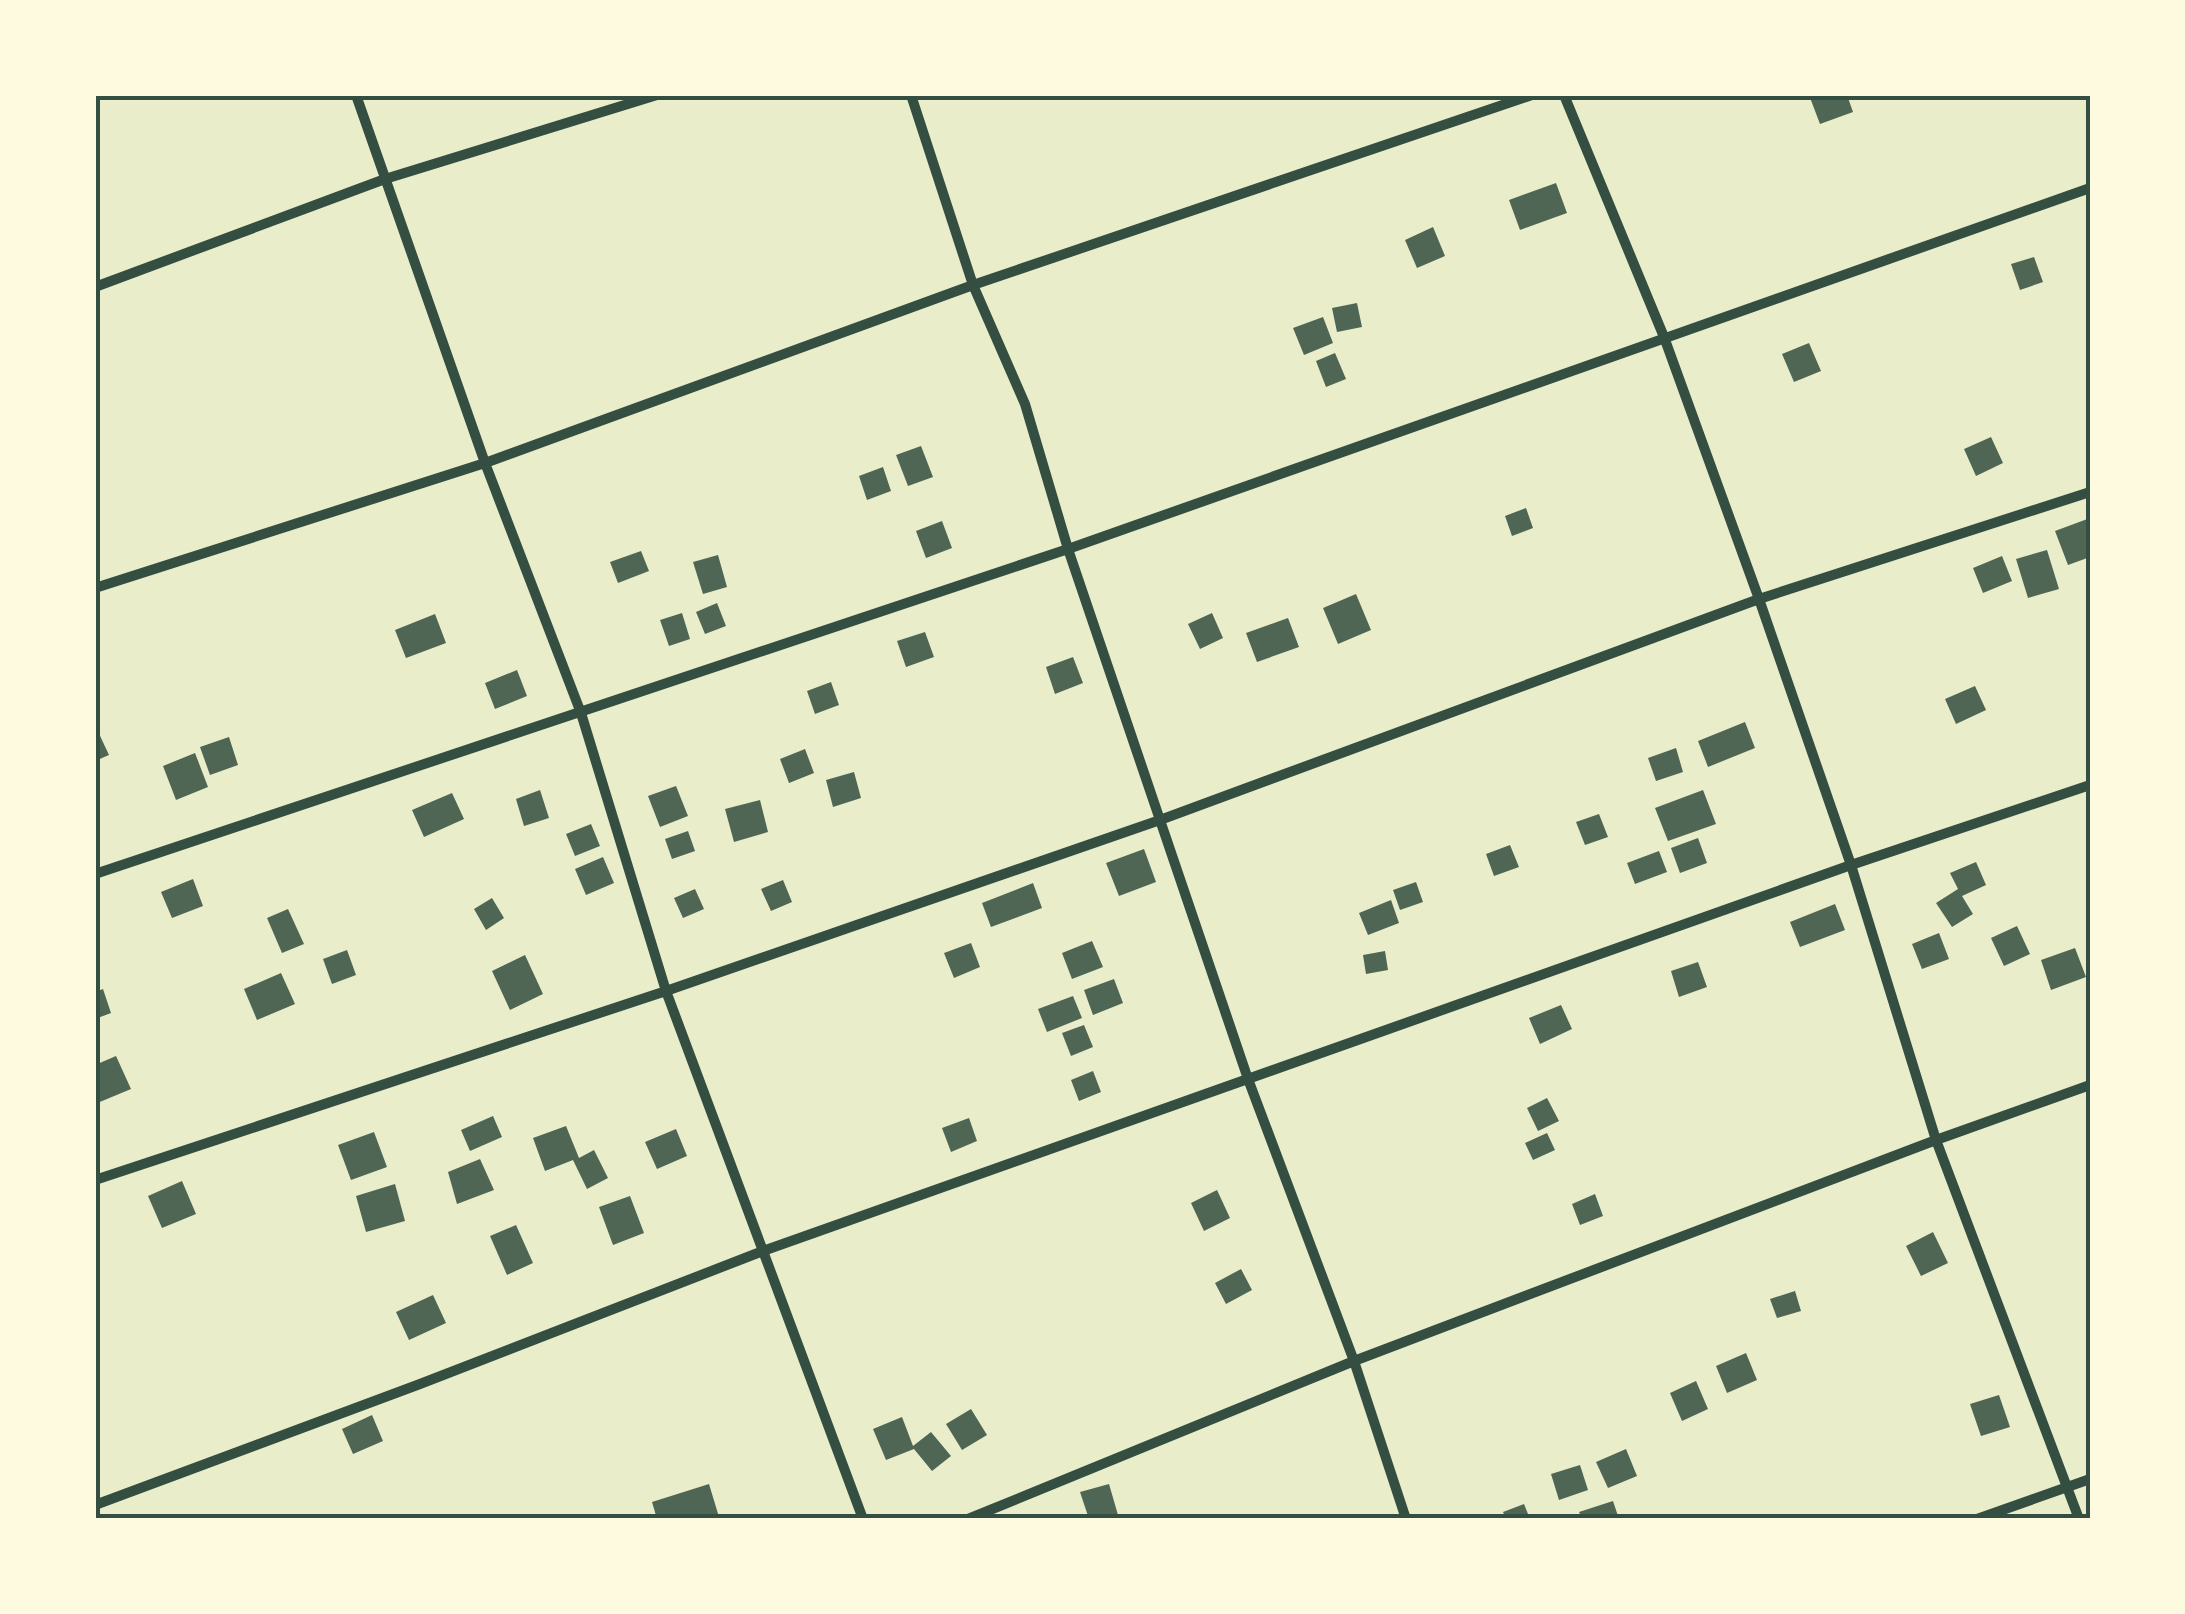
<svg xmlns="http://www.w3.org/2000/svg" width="2185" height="1614" viewBox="0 0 2185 1614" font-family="'PT Sans',sans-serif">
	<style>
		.building { fill: #4f6655 }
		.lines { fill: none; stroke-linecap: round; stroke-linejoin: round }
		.minor { stroke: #344e41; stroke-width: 10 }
		.neatline { fill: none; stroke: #344e41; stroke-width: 4 }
	</style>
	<rect width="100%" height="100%" fill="#e9edc9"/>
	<path class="building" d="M 1809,95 L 1847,95 L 1853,112 L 1820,124 Z
		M 1556,183 L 1567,213 L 1520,230 L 1509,200 Z
		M 1433,227 L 1445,256 L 1417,268 L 1405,240 Z
		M 2034,257 L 2043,282 L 2020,290 L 2011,264 Z
		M 1357,303 L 1362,327 L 1337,332 L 1332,308 Z
		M 1323,317 L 1333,343 L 1304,355 L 1293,328 Z
		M 1809,343 L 1821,371 L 1794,382 L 1782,354 Z
		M 1335,353 L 1346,379 L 1326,387 L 1316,361 Z
		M 1991,437 L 2003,463 L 1976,476 L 1964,449 Z
		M 921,446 L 933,477 L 908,486 L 896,455 Z
		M 883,467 L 891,491 L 867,500 L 859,476 Z
		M 1526,508 L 1533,528 L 1512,536 L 1505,516 Z
		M 2090,518 L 2090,557 L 2068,565 L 2055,531 Z
		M 942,521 L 952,548 L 926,558 L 916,531 Z
		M 2047,550 L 2059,589 L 2028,598 L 2016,559 Z
		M 641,551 L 649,571 L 618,583 L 610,562 Z
		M 718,555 L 727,587 L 703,594 L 693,562 Z
		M 2002,556 L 2012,581 L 1983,593 L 1973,568 Z
		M 1356,594 L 1371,630 L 1338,644 L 1323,608 Z
		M 717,603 L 726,626 L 705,634 L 696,612 Z
		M 682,613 L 690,639 L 669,646 L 660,620 Z
		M 1212,613 L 1223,638 L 1200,649 L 1188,624 Z
		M 435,614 L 446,643 L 406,658 L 395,630 Z
		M 1288,618 L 1299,647 L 1257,662 L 1246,633 Z
		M 925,632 L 934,657 L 906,667 L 897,641 Z
		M 1073,657 L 1083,683 L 1055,694 L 1046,667 Z
		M 517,670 L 527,696 L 495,709 L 485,683 Z
		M 831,682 L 839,705 L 815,714 L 807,691 Z
		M 1975,686 L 1986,710 L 1956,724 L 1945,699 Z
		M 1745,722 L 1755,748 L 1708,767 L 1698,741 Z
		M 95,725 L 109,755 L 95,761 Z
		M 229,737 L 238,765 L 210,775 L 200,747 Z
		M 1676,748 L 1683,772 L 1656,781 L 1648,758 Z
		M 805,749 L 814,773 L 789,783 L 780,759 Z
		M 195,753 L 208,787 L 176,800 L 163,766 Z
		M 854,772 L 861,798 L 833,807 L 826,780 Z
		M 676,786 L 688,816 L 660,827 L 648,796 Z
		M 540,790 L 549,818 L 524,826 L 516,799 Z
		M 1703,790 L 1716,824 L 1668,841 L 1655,808 Z
		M 452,793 L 464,819 L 424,837 L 412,810 Z
		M 760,800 L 768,832 L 734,842 L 725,809 Z
		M 1599,814 L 1608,837 L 1585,845 L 1576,822 Z
		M 591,824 L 600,846 L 575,856 L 566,834 Z
		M 688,831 L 695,851 L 672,859 L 665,839 Z
		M 1698,838 L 1707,863 L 1680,873 L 1671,848 Z
		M 1510,845 L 1519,867 L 1494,876 L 1486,854 Z
		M 1144,849 L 1156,882 L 1119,896 L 1106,863 Z
		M 1659,851 L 1667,872 L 1635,884 L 1627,863 Z
		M 603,857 L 614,883 L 586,895 L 575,869 Z
		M 1976,862 L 1986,885 L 1962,896 L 1973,914 L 1952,927 L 1936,903 L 1958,889 L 1950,873 Z
		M 193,879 L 203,906 L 172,918 L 161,892 Z
		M 783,880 L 792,902 L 771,911 L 761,889 Z
		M 1416,882 L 1423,902 L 1400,910 L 1393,890 Z
		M 1033,883 L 1042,908 L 991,927 L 982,903 Z
		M 695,889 L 704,909 L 683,918 L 674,898 Z
		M 492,898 L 504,918 L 486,930 L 474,909 Z
		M 1391,900 L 1399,923 L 1368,935 L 1359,913 Z
		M 1835,904 L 1845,930 L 1800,947 L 1790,922 Z
		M 288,909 L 304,944 L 282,953 L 267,918 Z
		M 2017,926 L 2030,954 L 2004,966 L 1991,938 Z
		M 1939,933 L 1949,959 L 1922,969 L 1912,944 Z
		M 1092,941 L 1103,967 L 1072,979 L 1062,953 Z
		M 971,943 L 980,967 L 954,978 L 944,953 Z
		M 2075,948 L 2086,977 L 2051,990 L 2041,960 Z
		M 347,950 L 356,975 L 332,984 L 323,959 Z
		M 1385,951 L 1388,970 L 1366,974 L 1363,955 Z
		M 525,955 L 543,994 L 510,1010 L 492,971 Z
		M 1698,962 L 1707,987 L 1679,997 L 1671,971 Z
		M 281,973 L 295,1004 L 257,1020 L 244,989 Z
		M 1114,979 L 1123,1003 L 1093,1015 L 1084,990 Z
		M 103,989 L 111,1013 L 95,1019 L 95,992 Z
		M 1073,996 L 1082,1018 L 1047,1032 L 1038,1009 Z
		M 1561,1005 L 1572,1029 L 1540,1044 L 1529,1018 Z
		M 1084,1025 L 1093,1047 L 1071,1056 L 1062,1033 Z
		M 116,1056 L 131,1089 L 95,1104 L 95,1065 Z
		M 1093,1071 L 1101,1092 L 1079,1101 L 1071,1080 Z
		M 1547,1098 L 1559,1121 L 1538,1131 L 1527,1108 Z
		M 493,1116 L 502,1137 L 470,1151 L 461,1130 Z
		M 969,1118 L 977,1141 L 951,1152 L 942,1128 Z
		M 566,1126 L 579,1158 L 594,1150 L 608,1178 L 587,1189 L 573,1160 L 545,1171 L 533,1138 Z
		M 676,1129 L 687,1156 L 657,1169 L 645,1142 Z
		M 374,1132 L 387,1167 L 351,1180 L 338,1145 Z
		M 1547,1133 L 1555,1150 L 1533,1160 L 1525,1143 Z
		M 480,1159 L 494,1190 L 457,1204 L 448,1172 Z
		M 182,1181 L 196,1214 L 162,1228 L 148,1196 Z
		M 395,1184 L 405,1221 L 366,1232 L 356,1196 Z
		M 1217,1190 L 1230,1218 L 1204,1231 L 1191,1203 Z
		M 1595,1194 L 1603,1216 L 1580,1225 L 1572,1204 Z
		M 630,1196 L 644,1233 L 613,1245 L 599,1207 Z
		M 516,1225 L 533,1263 L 507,1275 L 490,1236 Z
		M 1933,1232 L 1948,1263 L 1921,1276 L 1906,1246 Z
		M 1241,1269 L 1252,1290 L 1226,1304 L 1215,1283 Z
		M 1795,1291 L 1801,1311 L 1777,1318 L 1770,1299 Z
		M 433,1295 L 446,1323 L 409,1340 L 396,1312 Z
		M 1746,1353 L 1757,1380 L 1727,1393 L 1716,1366 Z
		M 1696,1381 L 1708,1409 L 1682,1421 L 1670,1393 Z
		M 1999,1395 L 2010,1427 L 1981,1436 L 1970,1404 Z
		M 971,1409 L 987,1435 L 962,1450 L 946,1424 Z
		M 372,1415 L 383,1441 L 353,1454 L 342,1429 Z
		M 902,1417 L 913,1446 L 931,1432 L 951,1456 L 932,1471 L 914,1449 L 886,1460 L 873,1429 Z
		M 1626,1449 L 1637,1476 L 1608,1488 L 1596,1462 Z
		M 1580,1465 L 1588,1490 L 1559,1500 L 1551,1474 Z
		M 709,1484 L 719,1517 L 657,1519 L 652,1502 Z
		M 1109,1484 L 1118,1515 L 1089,1519 L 1080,1492 Z
		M 1613,1501 L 1619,1519 L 1582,1519 L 1579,1512 Z
		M 1524,1504 L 1530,1519 L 1506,1519 L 1503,1512 Z"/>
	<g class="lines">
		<path class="minor" d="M 356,95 L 485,463 L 581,713 L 666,991 L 863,1519
			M 911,95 L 973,285 L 1025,404 L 1068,549 L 1160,820 L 1248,1079 L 1354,1361 L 1406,1519
			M 1564,95 L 1664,337 L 1759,599 L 1851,865 L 1936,1140 L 2079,1519
			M 95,287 L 385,179 L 657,95
			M 95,588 L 485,463 L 973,285 L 1532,95
			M 95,874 L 1068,549 L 2090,188
			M 95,1180 L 666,991 L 1160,820 L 1759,599 L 2090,492
			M 95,1505 L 420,1384 L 763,1251 L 1851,865 L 2090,785
			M 968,1519 L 1354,1361 L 1936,1140 L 2090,1085
			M 1977,1519 L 2090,1479"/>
	</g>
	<rect width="2185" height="1614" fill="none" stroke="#fefae0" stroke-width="195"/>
	<rect x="98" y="98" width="1990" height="1418" class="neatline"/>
</svg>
